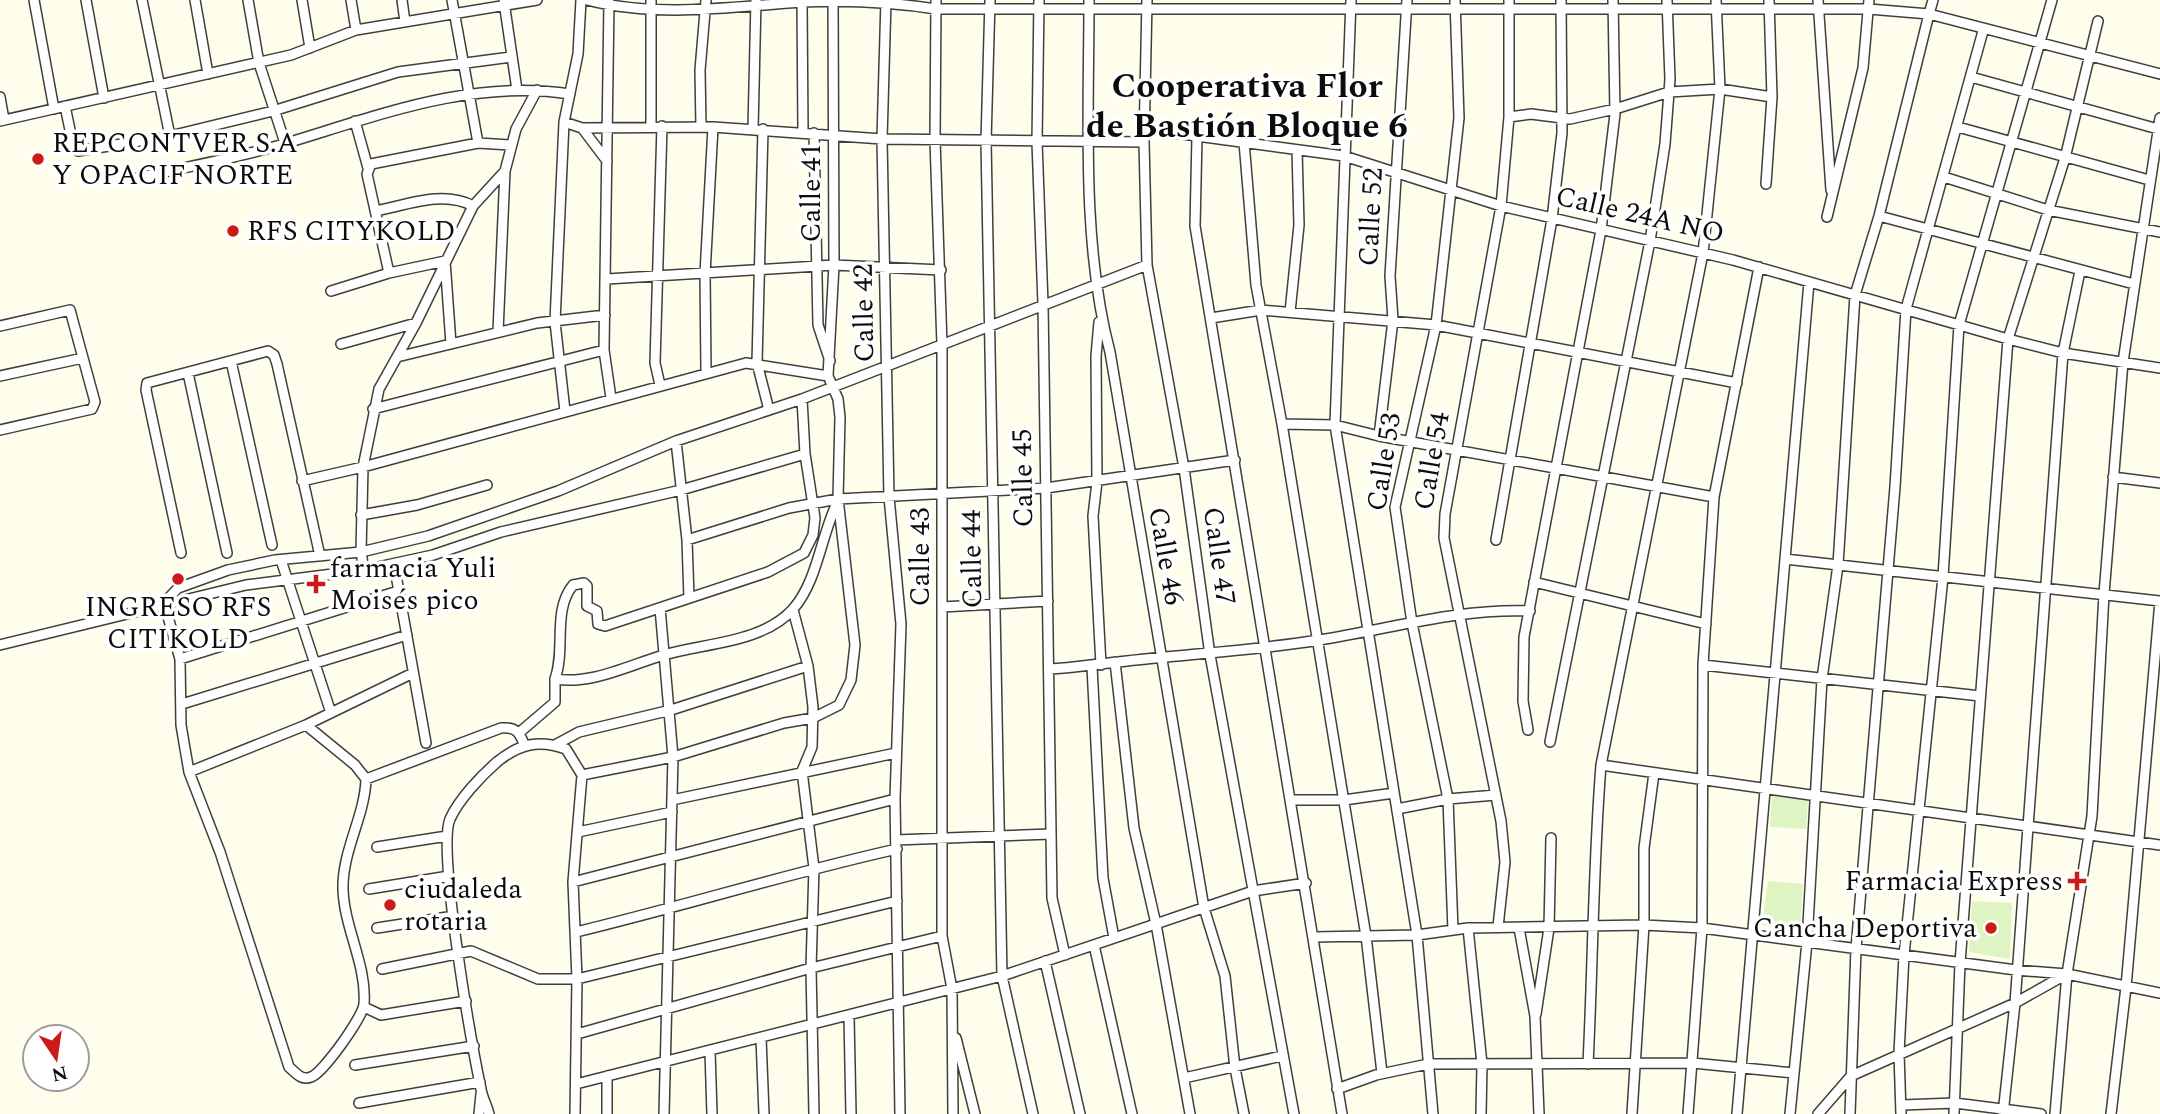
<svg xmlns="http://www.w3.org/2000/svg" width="2160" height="1114" viewBox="0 0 2160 1114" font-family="Spectral,serif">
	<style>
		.pitch { fill: #dff4c3 }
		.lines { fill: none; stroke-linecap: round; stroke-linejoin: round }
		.minor-casing { stroke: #3f3f3f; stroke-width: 12 }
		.minor { stroke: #fff; stroke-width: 9 }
		.poi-dot { fill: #ca1b16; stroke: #fff; stroke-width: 2.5 }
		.labels { text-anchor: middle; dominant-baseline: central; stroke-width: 7; stroke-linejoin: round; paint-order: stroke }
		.poi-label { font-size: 28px; fill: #0c0c0c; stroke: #fff; text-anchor: start }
		.street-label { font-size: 28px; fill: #0c0c0c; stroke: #fff }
		.district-label { font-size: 35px; font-weight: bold; fill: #0c0c0c; stroke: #fff }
	</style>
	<rect width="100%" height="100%" fill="#fffdeb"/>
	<path class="pitch" d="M 1772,795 L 1808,800 L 1806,829 L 1770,827 Z
		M 1768,881 L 1803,884 L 1800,929 L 1762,925 Z
		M 1972,901 L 2012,903 L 2010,959 L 1969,952 Z"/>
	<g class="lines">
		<defs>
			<path id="minor" d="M 34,0 L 54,109
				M 86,0 L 104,98
				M 142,0 L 170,136
				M 195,0 L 208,74
				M 248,0 L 259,63 L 285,143
				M 302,0 L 310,48
				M 351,0 L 356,30
				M 402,0 L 405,22
				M 452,0 L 478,143
				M 581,0 L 578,54 L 564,122 L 582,128 L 713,127 L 882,139 L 1144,142
				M 587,0 C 656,18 732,7 802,2 C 847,0 891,2 936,9 L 1869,9 L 1929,14 L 1933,0
				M 651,0 L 651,126
				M 886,0 L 882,139 L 889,497 L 901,624 L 895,799 L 900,1114
				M 936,0 L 935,140 L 942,345 L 942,936 L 952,989 L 953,1114
				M 990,0 L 986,141 L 1002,976 L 1033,1114
				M 1039,0 L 1037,142 L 1043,304 L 1052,898 L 1065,955
				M 1089,0 C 1089,113 1081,243 1110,352 L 1204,908 L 1225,976 L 1235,1068 L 1244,1114
				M 1147,0 L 1144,142 L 1147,265 L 1184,468 L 1210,655 L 1294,1114
				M 1351,0 L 1335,425 L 1417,935 L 1433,1114
				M 1818,0 L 1831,190
				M 504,2 L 517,90
				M 609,2 L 604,350 L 611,398
				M 802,2 L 803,132
				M 1971,77 L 2158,129
				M 0,97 L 4,120
				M 65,106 L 74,149 L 78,151 L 170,136 L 273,111 L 398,72 L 511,57
				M 1509,117 L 1531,114 L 1570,119 L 1615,109 L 1669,92 L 1720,89 L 1772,97
				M 0,121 L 291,55 L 356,30 L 537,0
				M 355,121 L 368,168
				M 564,122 L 555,322 L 565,411
				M 701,127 L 700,70 L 706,0
				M 1958,127 L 2149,180
				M 582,128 L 607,161
				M 753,129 L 756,0
				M 763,129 L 757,363 L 769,410
				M 1145,129 L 1344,156 L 1501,206 L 1733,260 L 2008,339 L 2063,353 L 2160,368
				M 814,133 L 818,325 L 830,361
				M 1197,136 L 1195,226 L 1342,1114
				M 1244,142 L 1256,285 L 1282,424 L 1366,936 L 1382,1073
				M 1944,177 L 2048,210 L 2160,232
				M 133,179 C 180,168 227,160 273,147 C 370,119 467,78 570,94
				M 1766,184 L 1772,97 L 1769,0
				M 376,211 C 407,205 443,190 473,206
				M 1879,216 L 2134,284
				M 1827,217 L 1863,68 L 1869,0
				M 389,273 L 367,174 L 371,164 L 478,143 L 510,145
				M 607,279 L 834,265 L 941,270
				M 331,291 L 389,273 L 445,261 L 451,344
				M 1290,312 L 1299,225 L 1297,150
				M 1211,318 L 1261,310 L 1436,325 L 1737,383
				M 1099,322 L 1096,356 L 1097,482 L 1093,516 L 1101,665
				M 0,326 L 70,310 L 83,358
				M 498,332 L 505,171 L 516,129 L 537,90
				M 341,344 L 416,323
				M 397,357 L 537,323 L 605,315
				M 231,361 L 272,545
				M 706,371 L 705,274 L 713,127
				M 188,373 L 227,553
				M 0,376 L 83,358 L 95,402 L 92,409 L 0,430
				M 660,385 L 655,363 L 662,126
				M 373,409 L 604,350
				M 1282,424 L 1335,425 L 1379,436 L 1714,497
				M 1379,436 L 1393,320 L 1390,276 L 1407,0
				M 676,441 L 687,540 L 689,598
				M 2113,477 L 2160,483
				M 302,481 L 363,467 L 379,389 L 416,323 L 473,206 L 505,171
				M 361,515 L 417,505 L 487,485
				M 687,540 L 789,508 L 838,499 L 1046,488 L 1235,460
				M 1496,540 L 1552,219 L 1562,133 L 1561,0
				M 181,553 L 146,390 L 147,383 L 268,351 L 274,355 L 277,364 L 320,556
				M 1785,559 L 2160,601
				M 281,560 L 331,713
				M 394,564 L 426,743
				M 364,570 L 361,552 L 363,467 L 746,363 L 828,376
				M 1534,582 L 1706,624
				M 164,603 L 178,588 L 228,570 L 275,560 L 361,552 L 428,536 L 558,491 L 676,441 L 802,399 L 1147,265
				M 164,603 L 180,659 L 181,725 L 189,772 L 220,852 L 289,1067 C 296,1073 302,1081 311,1077 C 323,1073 363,1017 364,1004 C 367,965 344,928 343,889 C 342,851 365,816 366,779 L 355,765 L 306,725
				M 942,607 L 1048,601
				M 660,608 L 673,757 L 664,1114
				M 793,610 L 808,666 L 813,707 L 812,747 L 802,771 L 814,868 L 811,968 L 814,1114
				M 0,645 L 246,585 L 364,570 L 433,555 L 501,532 L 681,490 L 805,454
				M 180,659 L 398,591
				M 1115,662 L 1134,828 L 1156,924 L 1190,1114
				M 1703,665 L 1980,696
				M 1092,667 L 1103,878 L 1114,938
				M 1049,669 C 1073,668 1095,664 1118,662 C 1185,654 1252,651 1319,640 C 1390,629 1458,608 1530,611
				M 555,679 C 566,648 552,611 573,585 L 584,583 L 587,586 L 587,606 L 597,611 L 598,624 L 605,626 L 768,572 L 804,553 L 813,535 L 815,518 L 805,454 L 802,399
				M 182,704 L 407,635
				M 1528,730 L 1523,701 L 1524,637 L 1601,230 L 1615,114 L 1613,0
				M 520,732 L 555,702 L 555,679 C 592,685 629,665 664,655 C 704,643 763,643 793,609 C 818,581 821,534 838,501
				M 1550,742 L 1650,241 L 1665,144 L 1670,79 L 1667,0
				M 555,745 L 579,732 L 671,710 L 808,666
				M 1601,765 L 2160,845
				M 189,772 L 306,725 L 413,673
				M 582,775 L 673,757 L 784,723 L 813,718 L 839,705 L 851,680 L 855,645 L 838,499 L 840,417 L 838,399 L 828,376 L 834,265 L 833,0
				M 366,779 L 501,728 C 515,727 519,731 524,744
				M 672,800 L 896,753
				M 1292,800 L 1344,800 L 1394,793
				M 1397,809 L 1448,799 L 1496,795
				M 578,832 L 672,812
				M 896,840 L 1051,834
				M 377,847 L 447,836
				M 573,882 L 895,799
				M 369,889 L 449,876
				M 1498,927 L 1505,862 L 1501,821 L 1444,538 L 1445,514 L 1501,206 L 1509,117 L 1509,0
				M 377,928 L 454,916
				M 1468,928 L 1482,1064 L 1481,1114
				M 1519,928 L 1535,1016 L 1539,1114
				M 1453,930 L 1448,799 L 1412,623 L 1395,507 L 1436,325 L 1459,118 L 1455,0
				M 576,932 C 684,906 789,873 897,849
				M 1314,937 L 1417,935 L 1468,928 L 1644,925 L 1702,928 L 2016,970 L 2067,974 L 2160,993
				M 1094,945 L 1132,1114
				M 1045,961 L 1080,1114
				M 382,969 L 471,951 L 538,979 L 577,979 L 897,901
				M 364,1007 L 381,1015 L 466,1001
				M 1536,1014 L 1549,928 L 1551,838
				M 849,1017 L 851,1114
				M 577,1034 L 811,968 L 942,936
				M 761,1038 L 764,1114
				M 956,1038 L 975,1114
				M 710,1051 L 712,1114
				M 1588,1064 C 1593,965 1593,865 1601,765 L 1703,253 L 1720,89 L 1716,0
				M 355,1065 L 474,1046
				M 1184,1078 L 1282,1056
				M 576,1084 L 1002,976 L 1253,891 L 1306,883
				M 1337,1089 L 1376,1075 L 1428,1064 L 1693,1063 L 1794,1073
				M 359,1103 L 480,1082
				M 1902,1105 L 1955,1103 L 2041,1114
				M 479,1114 L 481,1094
				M 489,1114 C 487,1105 482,1097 481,1089 C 472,1046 437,850 450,819 C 459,799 481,776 497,762 C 519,744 539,739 566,749 L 582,775 L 573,882 L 577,979 L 575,1114
				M 607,1114 L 607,1076
				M 1632,1114 L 1644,925 L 1644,848 L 1654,773
				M 1688,1114 L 1702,928 L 1703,665 L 1714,497 L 1759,267
				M 1737,1114 L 1809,282
				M 1790,1114 L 1807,942 L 1822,679 L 1838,565 L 1855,295 L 1879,216 L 1929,14 L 2160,74
				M 1818,1114 L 1851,1076 L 2015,1003 L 2065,975
				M 1850,1114 L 1856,949 L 1895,487 L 1906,309 L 1983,31
				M 1901,1114 L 1899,1053 L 1904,955 L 1943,577 L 1959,325 L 2052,0
				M 1954,1114 L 1960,963 L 2008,339 L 2065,158 L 2098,21
				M 2003,1114 L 2015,1003 L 2063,353 L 2080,271
				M 2055,1114 L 2067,974 L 2092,816 L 2104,594 L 2123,362 L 2160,118
				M 2111,1114 L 2126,987 L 2160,601"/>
		</defs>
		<use href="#minor" class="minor-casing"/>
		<use href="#minor" class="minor"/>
	</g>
	<g class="poi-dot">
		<circle cx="38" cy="159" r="7"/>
		<circle cx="233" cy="231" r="7"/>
		<circle cx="178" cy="579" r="7"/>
		<path d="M312.5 573.5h7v7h7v7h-7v7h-7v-7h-7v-7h7z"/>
		<path d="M2073.5 870.5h7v7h7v7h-7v7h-7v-7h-7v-7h7z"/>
		<circle cx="390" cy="905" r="7"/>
		<circle cx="1991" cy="928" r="7"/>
	</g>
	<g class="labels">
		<g class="poi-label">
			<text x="52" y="143">REPCONTVER S.A<tspan x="52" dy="32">Y OPACIF NORTE</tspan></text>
			<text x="247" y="231">RFS CITYKOLD</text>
			<text x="330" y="568">farmacia Yuli<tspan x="330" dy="32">Moisés pico</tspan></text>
			<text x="178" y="607" text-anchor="middle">INGRESO RFS<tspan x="178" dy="32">CITIKOLD</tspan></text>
			<text x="2063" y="881" text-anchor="end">Farmacia Express</text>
			<text x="404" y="889">ciudaleda<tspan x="404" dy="32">rotaria</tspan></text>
			<text x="1977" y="928" text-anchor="end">Cancha Deportiva</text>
		</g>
		<g class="street-label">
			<text transform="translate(811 193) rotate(-90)">Calle 41</text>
			<text transform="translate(1640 215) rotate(13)">Calle 24A NO</text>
			<text transform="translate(1371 217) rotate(-87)">Calle 52</text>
			<text transform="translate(864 313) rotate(-91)">Calle 42</text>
			<text transform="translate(1432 461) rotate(-80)">Calle 54</text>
			<text transform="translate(1384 462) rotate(-81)">Calle 53</text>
			<text transform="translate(1023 478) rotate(-91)">Calle 45</text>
			<text transform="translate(1166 556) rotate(80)">Calle 46</text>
			<text transform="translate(1219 556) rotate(82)">Calle 47</text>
			<text transform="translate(920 557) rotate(-90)">Calle 43</text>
			<text transform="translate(972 559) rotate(-91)">Calle 44</text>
		</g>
		<g class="district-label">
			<text x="1247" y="86">Cooperativa Flor<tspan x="1247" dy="40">de Bastión Bloque 6</tspan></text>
		</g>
	</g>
	<g transform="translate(56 1058) rotate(167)"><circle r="33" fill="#ffffff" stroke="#9e9e9e" stroke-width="2"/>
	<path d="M0-5L12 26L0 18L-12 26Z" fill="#ca1b16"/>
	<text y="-10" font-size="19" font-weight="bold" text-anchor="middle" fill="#0c0c0c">N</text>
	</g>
</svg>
